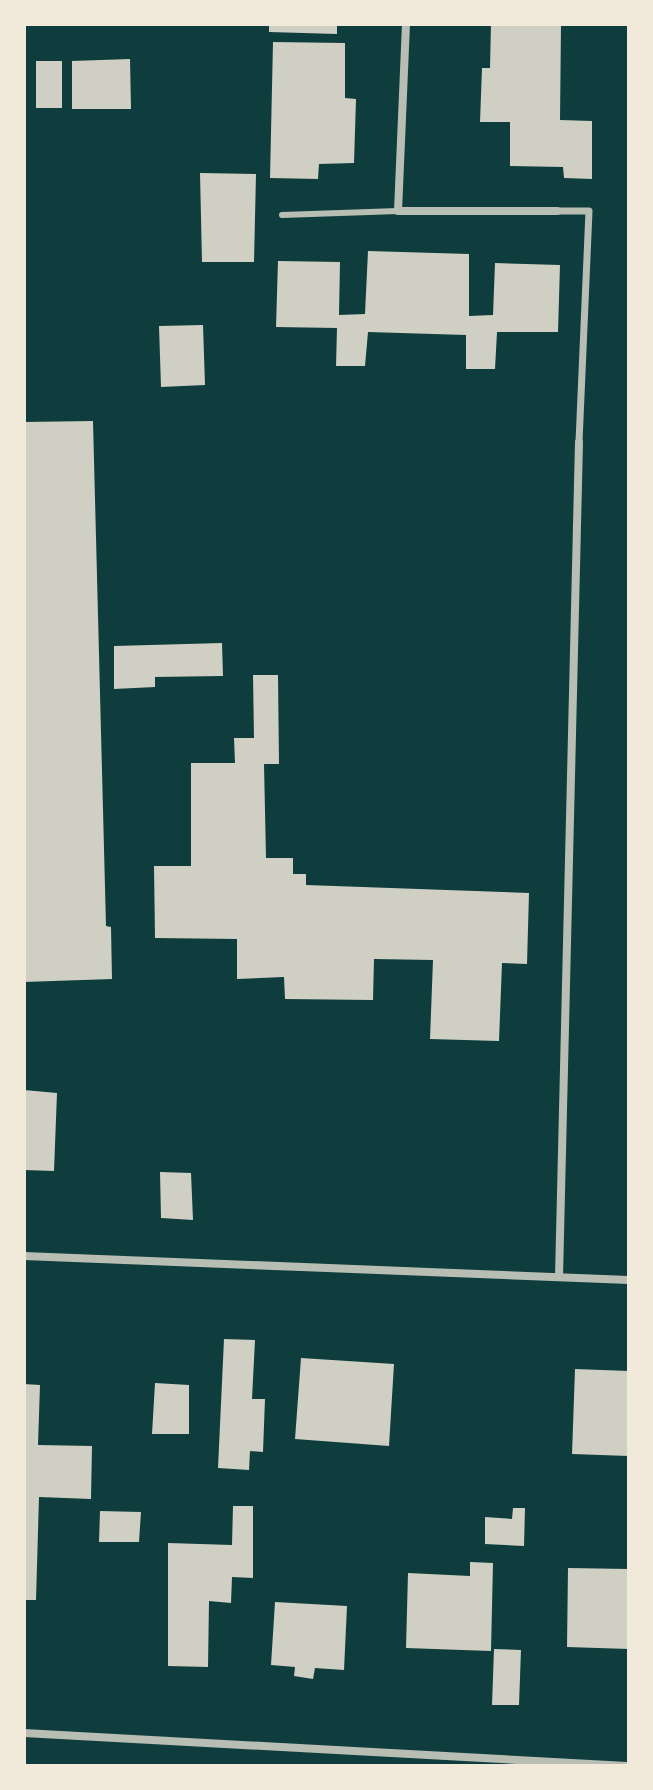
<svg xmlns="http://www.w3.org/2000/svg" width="653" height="1790" viewBox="0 0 653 1790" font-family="Rubik,sans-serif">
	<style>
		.building { fill: #cfcfc3 }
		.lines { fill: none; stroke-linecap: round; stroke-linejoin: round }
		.service { stroke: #b8beb3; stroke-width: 6 }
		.pedestrian { stroke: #b8beb3; stroke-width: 7 }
		.minor { stroke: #b8beb3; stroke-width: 8 }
	</style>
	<rect width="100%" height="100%" fill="#0f3d3e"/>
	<path class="building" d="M 269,24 L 337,24 L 337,34 L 269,32 Z
		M 491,24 L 561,24 L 560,120 L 592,121 L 592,179 L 564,178 L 563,167 L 510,166 L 510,122 L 480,122 L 482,68 L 490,68 Z
		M 273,42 L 345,43 L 345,98 L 356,99 L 354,163 L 319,164 L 318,179 L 270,178 Z
		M 130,59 L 131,109 L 72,109 L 72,61 Z
		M 36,61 L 62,61 L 62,108 L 36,108 Z
		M 200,173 L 256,174 L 254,262 L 202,262 Z
		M 368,251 L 469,254 L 469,316 L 493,315 L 495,263 L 560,265 L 558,332 L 497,332 L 495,369 L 466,369 L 466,335 L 368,332 L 365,366 L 336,366 L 337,328 L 276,327 L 278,261 L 340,262 L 339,315 L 365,314 Z
		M 203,325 L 205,385 L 161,387 L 159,326 Z
		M 93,421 L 106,926 L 111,927 L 112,979 L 24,982 L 24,422 Z
		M 222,643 L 223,676 L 155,677 L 155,687 L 114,689 L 114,646 Z
		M 253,675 L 278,675 L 279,764 L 264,764 L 266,858 L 293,858 L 293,874 L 306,874 L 306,885 L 529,893 L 527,964 L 502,963 L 499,1041 L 430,1039 L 433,960 L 374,959 L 373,1000 L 285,999 L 284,977 L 237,979 L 237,939 L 155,938 L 154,866 L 191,866 L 191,763 L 235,763 L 234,738 L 254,738 Z
		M 24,1090 L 57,1093 L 54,1171 L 24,1170 Z
		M 160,1172 L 191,1173 L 193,1220 L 161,1218 Z
		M 224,1339 L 255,1340 L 252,1399 L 265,1399 L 263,1452 L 250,1451 L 249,1470 L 218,1468 Z
		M 301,1358 L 394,1364 L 389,1446 L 295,1439 Z
		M 575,1369 L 629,1371 L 629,1456 L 572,1454 Z
		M 155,1383 L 189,1385 L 189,1434 L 152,1434 Z
		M 24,1384 L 40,1385 L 38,1445 L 92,1446 L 91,1499 L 39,1497 L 36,1600 L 24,1600 Z
		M 233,1506 L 253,1506 L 253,1578 L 232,1577 L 231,1603 L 209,1601 L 208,1667 L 168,1666 L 168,1543 L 232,1545 Z
		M 513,1508 L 525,1508 L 524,1546 L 485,1544 L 485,1517 L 512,1519 Z
		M 100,1511 L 141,1512 L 139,1542 L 99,1542 Z
		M 470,1562 L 493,1563 L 491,1651 L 406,1648 L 408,1573 L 470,1576 Z
		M 568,1568 L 629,1569 L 629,1649 L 567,1647 Z
		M 275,1602 L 347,1606 L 344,1670 L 315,1668 L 313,1679 L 294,1676 L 295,1667 L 271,1665 Z
		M 494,1649 L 521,1650 L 519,1705 L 492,1705 Z"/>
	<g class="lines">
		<path class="service" d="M 282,215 L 398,211"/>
		<path class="pedestrian" d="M 557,211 L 589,211 L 579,442"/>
		<path class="minor" d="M 406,24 L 398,211 L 557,211
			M 24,1256 L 629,1280
			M 559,1277 L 579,442
			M 24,1733 L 627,1766"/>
	</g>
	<rect width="653" height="1790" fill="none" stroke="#f1e9da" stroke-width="52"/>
</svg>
